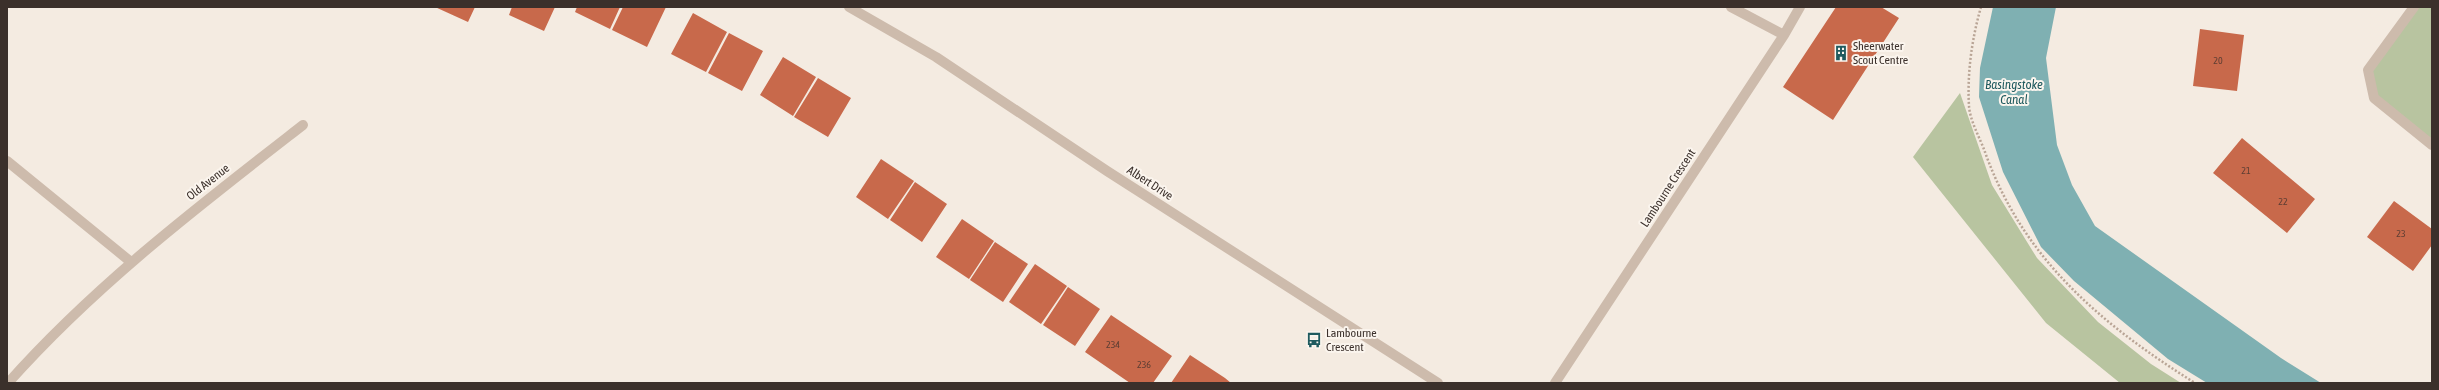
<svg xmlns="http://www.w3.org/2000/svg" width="2439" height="390" viewBox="0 0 2439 390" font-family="'Asap Condensed',sans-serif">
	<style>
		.green { fill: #b8c4a0 }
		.water { fill: #7fb0b2 }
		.building { fill: #c8694b }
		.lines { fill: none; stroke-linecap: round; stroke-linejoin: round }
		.path { stroke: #b9a596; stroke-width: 2.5; stroke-dasharray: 2 2; stroke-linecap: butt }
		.minor { stroke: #cdbbac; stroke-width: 10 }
		.tertiary { stroke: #cdbbac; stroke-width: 10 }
		.labels { text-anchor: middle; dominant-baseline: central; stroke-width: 4; stroke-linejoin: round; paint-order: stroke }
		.number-label { font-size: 10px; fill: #5e3e33 }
		.poi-label { font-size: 12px; fill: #3b302b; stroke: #fbf5ee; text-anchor: start }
		.street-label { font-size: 12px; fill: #3b302b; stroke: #fbf5ee }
		.water-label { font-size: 13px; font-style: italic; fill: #1f5a5e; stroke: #fbf5ee }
	</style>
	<rect width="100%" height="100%" fill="#f4ebe1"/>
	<path class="green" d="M 2414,7 L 2432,7 L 2432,145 L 2374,98 L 2368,70 Z
		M 1960,93 L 1992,185 L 2037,258 L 2098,322 L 2151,364 L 2181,383 L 2120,383 L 2046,323 L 1913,157 Z"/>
	<path class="water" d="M 1993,7 L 2056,7 L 2046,58 L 2057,145 L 2072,185 L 2095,226 L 2281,358 L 2321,383 L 2207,383 L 2168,359 L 2074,281 L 2041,247 L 2003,172 L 1979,97 L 1980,68 Z"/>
	<path class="building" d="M 435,7 L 475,7 L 468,22 Z
		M 512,7 L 555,7 L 544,31 L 509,15 Z
		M 577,7 L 620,7 L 610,29 L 575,12 Z
		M 623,7 L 666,7 L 647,47 L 612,30 Z
		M 1836,7 L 1881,7 L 1899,18 L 1833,120 L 1783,87 Z
		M 693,13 L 727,32 L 706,72 L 671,54 Z
		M 2200,29 L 2244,35 L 2237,91 L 2193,86 Z
		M 729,33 L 763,51 L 742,91 L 708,73 Z
		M 783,57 L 816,77 L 793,116 L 760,95 Z
		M 818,78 L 851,98 L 828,137 L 794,117 Z
		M 2242,138 L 2315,199 L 2287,233 L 2213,173 Z
		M 881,159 L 914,181 L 888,219 L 856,197 Z
		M 915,182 L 947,204 L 922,242 L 890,220 Z
		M 2394,201 L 2432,229 L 2432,245 L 2413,271 L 2367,237 Z
		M 962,219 L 994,241 L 969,279 L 936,257 Z
		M 995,242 L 1028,264 L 1003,302 L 970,280 Z
		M 1035,264 L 1067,286 L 1041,324 L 1009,302 Z
		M 1068,287 L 1100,309 L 1075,346 L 1043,325 Z
		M 1111,315 L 1172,356 L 1153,383 L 1130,383 L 1085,352 Z
		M 1190,355 L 1225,378 L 1231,383 L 1171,383 Z"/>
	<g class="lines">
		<path class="path" d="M 1981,7 C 1972,38 1967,73 1969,106 C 1970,121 1980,138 1985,152 C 2023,259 2101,324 2195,383"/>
		<path class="minor" d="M 1731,7 L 1784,35
			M 2414,7 L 2368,70 L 2374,98 L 2432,145
			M 7,161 L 131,262
			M 8,383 C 95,285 200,205 303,125
			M 1555,383 L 1784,35 L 1800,7"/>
		<path class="tertiary" d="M 849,7 L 936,57 L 1107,171 L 1438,383"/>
	</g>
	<defs>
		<symbol id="building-bare" viewBox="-9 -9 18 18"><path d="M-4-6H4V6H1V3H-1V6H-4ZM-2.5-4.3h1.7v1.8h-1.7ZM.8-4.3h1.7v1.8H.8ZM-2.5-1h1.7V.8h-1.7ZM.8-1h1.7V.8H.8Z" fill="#1f5a5e" stroke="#fbf5ee" stroke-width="2.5" paint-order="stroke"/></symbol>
		<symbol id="bus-bare" viewBox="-9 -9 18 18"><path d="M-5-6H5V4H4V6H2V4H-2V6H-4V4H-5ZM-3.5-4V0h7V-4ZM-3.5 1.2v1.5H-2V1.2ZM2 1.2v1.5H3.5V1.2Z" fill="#1f5a5e" stroke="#fbf5ee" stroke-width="2.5" paint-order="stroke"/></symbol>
	</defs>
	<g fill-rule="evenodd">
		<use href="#building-bare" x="1830" y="42" width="22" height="22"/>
		<use href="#bus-bare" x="1303" y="329" width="22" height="22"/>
	</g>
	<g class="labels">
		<g class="number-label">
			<text x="2218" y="60">20</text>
			<text x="2246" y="170">21</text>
			<text x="2283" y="201">22</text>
			<text x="2401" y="233">23</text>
			<text x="1113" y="344">234</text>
			<text x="1144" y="364">236</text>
		</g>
		<g class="poi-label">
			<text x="1853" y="46">Sheerwater<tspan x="1853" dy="14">Scout Centre</tspan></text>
			<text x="1326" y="333">Lambourne<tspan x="1326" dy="14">Crescent</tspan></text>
		</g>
		<g class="street-label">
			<text transform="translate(208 182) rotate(-38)">Old Avenue</text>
			<text transform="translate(1150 183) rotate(33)">Albert Drive</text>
			<text transform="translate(1668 188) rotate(-57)">Lambourne Crescent</text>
		</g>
		<g class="water-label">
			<text x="2014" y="84">Basingstoke<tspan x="2014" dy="15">Canal</tspan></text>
		</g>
	</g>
	<rect width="2439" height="390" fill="none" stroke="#3b302b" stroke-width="16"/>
</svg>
